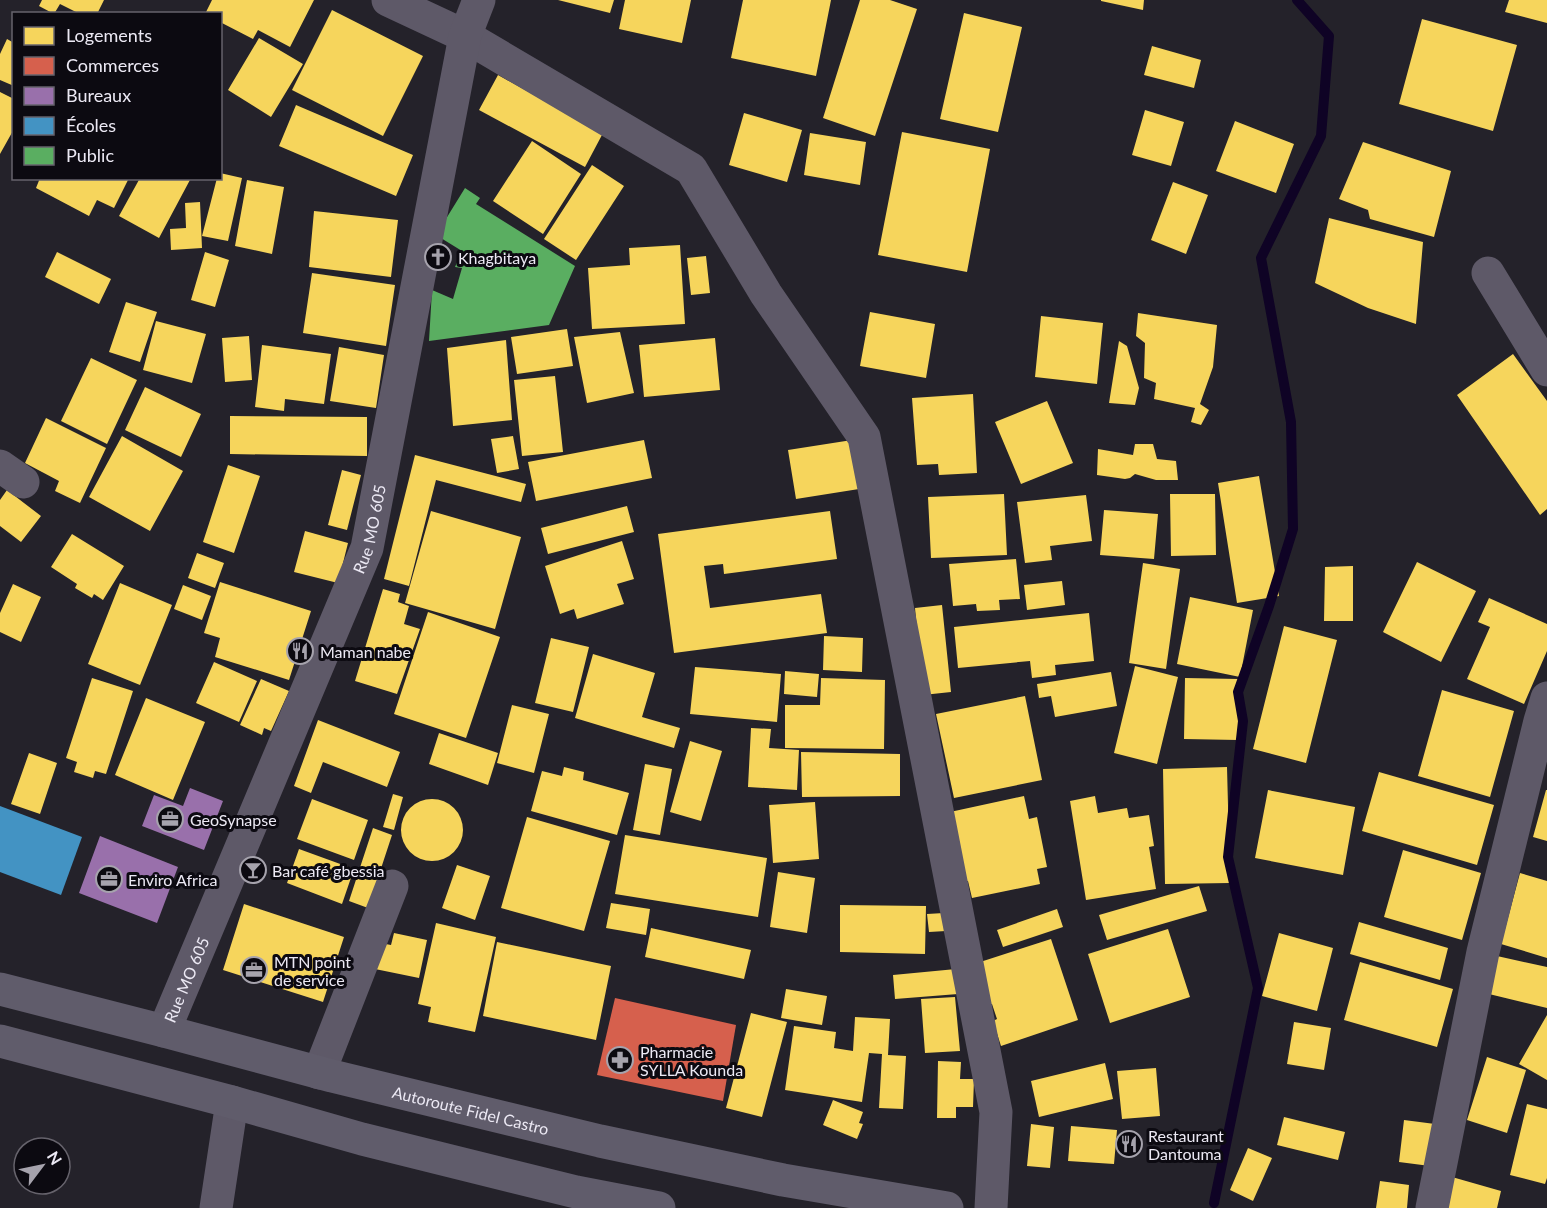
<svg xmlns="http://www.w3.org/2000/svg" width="1547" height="1208" viewBox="0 0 1547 1208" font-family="Lato,sans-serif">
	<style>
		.homes { fill: #f6d55c }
		.shops { fill: #d6604d }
		.offices { fill: #9970ab }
		.schools { fill: #4393c3 }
		.public { fill: #5aae61 }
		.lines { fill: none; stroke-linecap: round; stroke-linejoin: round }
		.stream { stroke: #0f0325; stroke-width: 10 }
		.minor { stroke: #5e5968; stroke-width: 33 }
		.trunk { stroke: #605c6b; stroke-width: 33 }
		.labels { text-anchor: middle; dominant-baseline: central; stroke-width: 6; stroke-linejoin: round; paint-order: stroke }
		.poi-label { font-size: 16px; fill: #ece9f4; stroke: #0c0a11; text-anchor: start }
		.street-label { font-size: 16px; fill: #ece9f4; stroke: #0c0a11 }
	</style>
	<rect width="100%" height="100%" fill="#24222a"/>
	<path class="homes" d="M 42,0 L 104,0 L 97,14 L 80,14 L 60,4 L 54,14 L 39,6 Z
		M 212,0 L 314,0 L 290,47 L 258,30 L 253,39 L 220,22 L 220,14 L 205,14 Z
		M 558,0 L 614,0 L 610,13 Z
		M 625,0 L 691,0 L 682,43 L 619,29 Z
		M 743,0 L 831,0 L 816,76 L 731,58 Z
		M 860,0 L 890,0 L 917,9 L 875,136 L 823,118 Z
		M 1101,0 L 1144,0 L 1143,10 L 1101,1 Z
		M 1509,0 L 1547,0 L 1547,23 L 1505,12 Z
		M 332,10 L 423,56 L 383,136 L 292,90 Z
		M 964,13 L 1022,27 L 998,132 L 940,119 Z
		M 1422,19 L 1517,45 L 1493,131 L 1399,104 Z
		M 259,38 L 303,64 L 271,117 L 228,90 Z
		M 7,39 L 14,43 L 14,86 L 0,80 L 0,54 Z
		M 1152,46 L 1201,60 L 1194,88 L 1144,75 Z
		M 498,75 L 603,133 L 585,167 L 479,110 Z
		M 0,92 L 14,99 L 14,129 L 0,154 Z
		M 296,105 L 413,155 L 396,196 L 279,146 Z
		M 1145,110 L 1184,122 L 1171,166 L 1132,155 Z
		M 744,113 L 802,130 L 787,182 L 729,165 Z
		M 1235,121 L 1294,144 L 1276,193 L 1216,171 Z
		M 902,132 L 990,149 L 967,272 L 878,255 Z
		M 810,133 L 866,142 L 860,185 L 804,175 Z
		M 532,141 L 581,174 L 543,234 L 493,201 Z
		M 1363,142 L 1451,171 L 1434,237 L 1370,219 L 1368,210 L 1339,199 Z
		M 592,165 L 624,186 L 576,260 L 544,239 Z
		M 220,173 L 242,178 L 228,241 L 202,236 L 217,178 L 220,178 Z
		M 40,178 L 129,178 L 114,208 L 97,200 L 89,216 L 36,188 Z
		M 140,178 L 191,178 L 159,238 L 119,216 Z
		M 247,180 L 284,187 L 272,254 L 235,246 Z
		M 1173,182 L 1208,195 L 1186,254 L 1151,240 Z
		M 200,202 L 202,248 L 171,250 L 170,229 L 186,228 L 185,203 Z
		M 314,211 L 398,220 L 391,277 L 309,267 Z
		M 1329,218 L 1423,242 L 1416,324 L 1368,308 L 1315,283 Z
		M 680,245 L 685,324 L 592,329 L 588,268 L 630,265 L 629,248 Z
		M 57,252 L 111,279 L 99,304 L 45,277 Z
		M 205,252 L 229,260 L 215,307 L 191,300 Z
		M 706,256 L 710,293 L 691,295 L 687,258 Z
		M 312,273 L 395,285 L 386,346 L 303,333 Z
		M 126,302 L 157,312 L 140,362 L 109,352 Z
		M 870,312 L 935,324 L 926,378 L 860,366 Z
		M 1138,313 L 1217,325 L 1213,367 L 1200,404 L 1209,410 L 1201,425 L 1191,422 L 1195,408 L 1154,399 L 1156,383 L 1144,378 L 1145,343 L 1136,336 Z
		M 1041,316 L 1103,323 L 1097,384 L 1035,377 Z
		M 156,321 L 206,334 L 192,383 L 143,370 Z
		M 567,329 L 573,366 L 517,374 L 511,337 Z
		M 620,332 L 634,393 L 587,403 L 574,337 Z
		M 249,336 L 252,380 L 225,382 L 222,338 Z
		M 715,338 L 720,390 L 644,397 L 639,345 Z
		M 506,340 L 512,420 L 453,426 L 447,348 Z
		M 1119,341 L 1127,346 L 1139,388 L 1135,405 L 1109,403 Z
		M 262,345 L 331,354 L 324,404 L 285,399 L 284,411 L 255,407 Z
		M 339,347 L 384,355 L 376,408 L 330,401 Z
		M 1513,354 L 1547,401 L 1547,509 L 1540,515 L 1457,395 Z
		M 91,358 L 137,380 L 107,444 L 61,421 Z
		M 555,376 L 563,452 L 522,456 L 514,380 Z
		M 145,387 L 201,414 L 181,457 L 125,430 Z
		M 973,394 L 977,473 L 939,475 L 938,464 L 917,465 L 912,398 Z
		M 1047,401 L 1073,463 L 1021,484 L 995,422 Z
		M 230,416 L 367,417 L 367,456 L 230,454 Z
		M 46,418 L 106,448 L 80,503 L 55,491 L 59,481 L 25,463 Z
		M 122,436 L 183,471 L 150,531 L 89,497 Z
		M 513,436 L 519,469 L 497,473 L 491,439 Z
		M 644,440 L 652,478 L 536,501 L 528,462 Z
		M 852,440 L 859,489 L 796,499 L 788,450 Z
		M 1135,444 L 1153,444 L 1157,459 L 1176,461 L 1178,480 L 1156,480 L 1135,474 L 1130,478 L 1125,479 L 1097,475 L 1098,449 L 1133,455 Z
		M 415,455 L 526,484 L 521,502 L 436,480 L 409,586 L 384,579 Z
		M 228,465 L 260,476 L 234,553 L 203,542 Z
		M 342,470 L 361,475 L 347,530 L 328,525 Z
		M 1259,476 L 1279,596 L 1237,603 L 1218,483 Z
		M 7,490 L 41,516 L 21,542 L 0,526 L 0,500 Z
		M 1004,494 L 1007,555 L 931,558 L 928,497 Z
		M 1170,494 L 1215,494 L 1216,555 L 1171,556 Z
		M 1086,495 L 1092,541 L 1050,546 L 1052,560 L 1025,563 L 1017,502 Z
		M 627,506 L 634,532 L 548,554 L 541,528 Z
		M 1104,510 L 1158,514 L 1154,559 L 1100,555 Z
		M 431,511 L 521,537 L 495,629 L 405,603 Z
		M 830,511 L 837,559 L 724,574 L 723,564 L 704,566 L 710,608 L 821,594 L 827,633 L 674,653 L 658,534 Z
		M 305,531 L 348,543 L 338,583 L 294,572 Z
		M 72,534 L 124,566 L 103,600 L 94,594 L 92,598 L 75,588 L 77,584 L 51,567 Z
		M 622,541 L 634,579 L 617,584 L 624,604 L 577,619 L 574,609 L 560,614 L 545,566 Z
		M 197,553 L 224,563 L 215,588 L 188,578 Z
		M 1016,559 L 1020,599 L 999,600 L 1000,610 L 977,611 L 976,604 L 953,606 L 949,564 Z
		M 1417,562 L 1476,591 L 1441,662 L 1383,632 Z
		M 1143,563 L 1180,569 L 1166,669 L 1129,663 Z
		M 1353,566 L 1353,621 L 1324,621 L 1325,567 Z
		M 1062,581 L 1065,605 L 1027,610 L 1024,585 Z
		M 220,582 L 311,611 L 289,680 L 215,657 L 220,638 L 204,633 Z
		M 120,583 L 172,605 L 140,685 L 88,664 Z
		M 13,584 L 41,597 L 21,642 L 0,632 L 0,613 Z
		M 183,585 L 211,596 L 202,620 L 174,609 Z
		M 383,589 L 400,594 L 398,602 L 409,606 L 404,624 L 420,629 L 397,694 L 355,681 Z
		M 1190,597 L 1253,610 L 1240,677 L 1177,664 Z
		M 1489,598 L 1547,624 L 1547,651 L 1524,704 L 1467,679 L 1490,627 L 1478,622 Z
		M 942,605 L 951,692 L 923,695 L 915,608 Z
		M 428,612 L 500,637 L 466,738 L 394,714 Z
		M 1089,613 L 1094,661 L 1055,665 L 1056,675 L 1032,678 L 1030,661 L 958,668 L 954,627 Z
		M 1284,626 L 1337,640 L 1306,763 L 1253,749 Z
		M 824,636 L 863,638 L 862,672 L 823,670 Z
		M 551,638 L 589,647 L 573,712 L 535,703 Z
		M 593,654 L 655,673 L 642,717 L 680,728 L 674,748 L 575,718 Z
		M 214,662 L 257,681 L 239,722 L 196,703 Z
		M 1135,666 L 1178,677 L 1157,764 L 1114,753 Z
		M 695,667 L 781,674 L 777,722 L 690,714 Z
		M 785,671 L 819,674 L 817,697 L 784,694 Z
		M 1111,672 L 1117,706 L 1055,717 L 1051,696 L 1039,698 L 1037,684 Z
		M 92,678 L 133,691 L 106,774 L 95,771 L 93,778 L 74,772 L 77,762 L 66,758 Z
		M 821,678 L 885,680 L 884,749 L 785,748 L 785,705 L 820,705 Z
		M 1185,678 L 1239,679 L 1238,740 L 1184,739 Z
		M 261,679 L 289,691 L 271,731 L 264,728 L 262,735 L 240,725 Z
		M 1442,690 L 1514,711 L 1490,797 L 1418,776 Z
		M 1025,696 L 1042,780 L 954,798 L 936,714 Z
		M 146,698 L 205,722 L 173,800 L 115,775 Z
		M 512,705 L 549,714 L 534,773 L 497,763 Z
		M 318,720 L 400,752 L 387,787 L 323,762 L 311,793 L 294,786 Z
		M 751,728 L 771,729 L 769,748 L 799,750 L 797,790 L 748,787 Z
		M 439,733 L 498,753 L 488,785 L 429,764 Z
		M 690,741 L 722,751 L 701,821 L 670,812 Z
		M 801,752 L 900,754 L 900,796 L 802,797 Z
		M 29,753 L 57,763 L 40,814 L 11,804 Z
		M 645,764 L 672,769 L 660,835 L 633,830 Z
		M 564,767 L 584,772 L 583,780 L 629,793 L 617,835 L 531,811 L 542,771 L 562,776 Z
		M 1227,767 L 1230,883 L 1165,884 L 1163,769 Z
		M 1379,772 L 1494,805 L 1477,865 L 1362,831 Z
		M 1268,790 L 1355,807 L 1343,875 L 1255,858 Z
		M 1546,790 L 1547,790 L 1547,841 L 1533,837 Z
		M 393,794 L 403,797 L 394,830 L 383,827 Z
		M 1024,796 L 1029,819 L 1037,817 L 1047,867 L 1037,869 L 1040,884 L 972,898 L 968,881 L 959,882 L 950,812 Z
		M 1095,796 L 1098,813 L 1127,808 L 1129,818 L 1149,815 L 1154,846 L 1149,847 L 1156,889 L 1086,900 L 1070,801 Z
		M 312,799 L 368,820 L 354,860 L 297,839 Z
		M401 830a31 31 0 1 1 62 0a31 31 0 1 1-62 0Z
		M 815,802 L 819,859 L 773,863 L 769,805 Z
		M 527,817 L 610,841 L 584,931 L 501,908 Z
		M 373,828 L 392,835 L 368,908 L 349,901 Z
		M 625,835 L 767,858 L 758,917 L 615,894 Z
		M 299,849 L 354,869 L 342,904 L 287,883 Z
		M 1403,850 L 1481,873 L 1462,940 L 1384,917 Z
		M 457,865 L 490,876 L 475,920 L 442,908 Z
		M 778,872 L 815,878 L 807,933 L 770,927 Z
		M 1520,873 L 1547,881 L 1547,958 L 1501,944 Z
		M 1199,886 L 1207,911 L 1107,940 L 1099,915 Z
		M 611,903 L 650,909 L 646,935 L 606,928 Z
		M 244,904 L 344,937 L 323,1002 L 223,970 Z
		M 840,905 L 926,906 L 925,954 L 840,952 Z
		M 1057,909 L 1063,927 L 1003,947 L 997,930 Z
		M 944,913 L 946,931 L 929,932 L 927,914 Z
		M 1359,922 L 1448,948 L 1440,980 L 1350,954 Z
		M 436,923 L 496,937 L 475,1032 L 428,1022 L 431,1007 L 418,1004 Z
		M 651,928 L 751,950 L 744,979 L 645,957 Z
		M 1168,929 L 1190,997 L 1110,1023 L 1088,954 Z
		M 394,933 L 427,940 L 419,978 L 375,969 L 380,943 L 391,945 Z
		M 1279,933 L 1333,948 L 1317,1011 L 1262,996 Z
		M 1051,939 L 1078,1020 L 1001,1046 L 993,1021 L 997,1019 L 992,1004 L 988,1005 L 974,964 Z
		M 497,942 L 611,966 L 596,1040 L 483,1016 Z
		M 1497,956 L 1547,967 L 1547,1008 L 1489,994 Z
		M 1360,962 L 1453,989 L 1437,1047 L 1344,1020 Z
		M 956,969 L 958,994 L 895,999 L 893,975 Z
		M 786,989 L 827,996 L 822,1025 L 781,1018 Z
		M 955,997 L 960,1051 L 925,1053 L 921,999 Z
		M 751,1013 L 787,1022 L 762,1117 L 726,1108 Z
		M 1547,1015 L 1547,1080 L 1519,1064 Z
		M 855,1017 L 890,1019 L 888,1055 L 906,1056 L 903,1109 L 879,1108 L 882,1054 L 869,1053 L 862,1102 L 785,1090 L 794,1026 L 836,1032 L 834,1048 L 853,1051 Z
		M 1294,1022 L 1331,1028 L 1324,1070 L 1287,1064 Z
		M 1487,1057 L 1526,1070 L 1507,1133 L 1467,1120 Z
		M 938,1061 L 961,1062 L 960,1079 L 974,1079 L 973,1107 L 956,1107 L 956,1118 L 937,1118 Z
		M 1105,1063 L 1113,1099 L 1039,1117 L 1031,1081 Z
		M 1156,1068 L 1160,1116 L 1122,1119 L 1117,1071 Z
		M 833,1100 L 863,1112 L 859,1123 L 863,1124 L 857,1139 L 823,1125 Z
		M 1527,1104 L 1547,1109 L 1547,1178 L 1545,1184 L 1510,1175 Z
		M 1284,1117 L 1345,1132 L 1338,1160 L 1277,1145 Z
		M 1404,1120 L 1435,1124 L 1430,1166 L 1399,1162 Z
		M 1031,1124 L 1054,1127 L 1050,1168 L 1027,1166 Z
		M 1071,1126 L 1117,1130 L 1114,1164 L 1068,1161 Z
		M 1248,1148 L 1272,1158 L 1253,1201 L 1230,1190 Z
		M 1452,1177 L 1501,1191 L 1497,1208 L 1443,1208 Z
		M 1380,1181 L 1409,1185 L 1407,1208 L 1376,1208 Z"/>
	<path class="shops" d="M 615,998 L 736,1025 L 723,1101 L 597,1075 Z"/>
	<path class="offices" d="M 190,788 L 223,801 L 204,850 L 142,826 L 154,795 L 183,806 Z
		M 100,836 L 178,867 L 157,923 L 79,893 Z"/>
	<path class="schools" d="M 0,806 L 82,837 L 61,895 L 0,872 Z"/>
	<path class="public" d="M 465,188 L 480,198 L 476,204 L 575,266 L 549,325 L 429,341 L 432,290 L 453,299 L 462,268 L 455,267 L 462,251 L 436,235 Z"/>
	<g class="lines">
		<path class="stream" d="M 1214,1203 L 1258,988 L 1228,857 L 1243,721 L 1238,692 L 1269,606 L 1293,529 L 1291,422 L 1261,258 L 1321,136 L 1329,36 L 1297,0"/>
		<g class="minor">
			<path d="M 388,0 L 465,36 L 691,169 L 766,294 L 864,437 L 996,1112 L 991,1208"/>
			<path d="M 1488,273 L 1547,370"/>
			<path d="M 0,466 L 23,482"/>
			<path id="s1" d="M 164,1031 L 367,548 L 465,36 L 479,0"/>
			<path d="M 319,1073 L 392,886"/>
			<path d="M 216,1208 L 232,1102"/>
			<path d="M 1432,1208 L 1483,952 L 1540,721 L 1547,698"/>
		</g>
		<g class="trunk">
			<path id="s2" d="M 0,989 L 164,1031 L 332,1076 L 600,1141 L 783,1180 L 947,1208"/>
			<path d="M 0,1041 L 232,1102 L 362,1139 L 576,1192 L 659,1208"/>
		</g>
	</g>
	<defs>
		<symbol id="church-ring" viewBox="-11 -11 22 22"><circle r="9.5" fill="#0c0a11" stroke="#a6a3ad" stroke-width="1.5"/><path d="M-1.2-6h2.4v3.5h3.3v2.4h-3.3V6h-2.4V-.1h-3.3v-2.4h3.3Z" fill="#a6a3ad"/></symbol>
		<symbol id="restaurant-ring" viewBox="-11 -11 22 22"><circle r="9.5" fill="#0c0a11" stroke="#a6a3ad" stroke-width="1.5"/><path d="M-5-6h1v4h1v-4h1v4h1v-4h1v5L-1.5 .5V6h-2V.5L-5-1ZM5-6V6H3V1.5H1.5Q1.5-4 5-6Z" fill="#a6a3ad"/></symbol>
		<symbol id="office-ring" viewBox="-11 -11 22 22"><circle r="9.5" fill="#0c0a11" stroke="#a6a3ad" stroke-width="1.5"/><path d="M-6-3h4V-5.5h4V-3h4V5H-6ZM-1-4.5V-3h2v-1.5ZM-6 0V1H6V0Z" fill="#a6a3ad"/></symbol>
		<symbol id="bar-ring" viewBox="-11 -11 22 22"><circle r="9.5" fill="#0c0a11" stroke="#a6a3ad" stroke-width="1.5"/><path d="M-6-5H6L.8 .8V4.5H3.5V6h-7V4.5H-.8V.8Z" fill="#a6a3ad"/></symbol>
		<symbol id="pharmacy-ring" viewBox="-11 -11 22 22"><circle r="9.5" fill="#0c0a11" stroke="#a6a3ad" stroke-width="1.5"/><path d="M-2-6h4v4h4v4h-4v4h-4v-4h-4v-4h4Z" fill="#a6a3ad"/></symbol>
	</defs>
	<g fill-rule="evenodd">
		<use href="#church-ring" x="423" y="242" width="30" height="30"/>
		<use href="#restaurant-ring" x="285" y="636" width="30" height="30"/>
		<use href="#office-ring" x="155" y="804" width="30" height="30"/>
		<use href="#bar-ring" x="238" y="855" width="30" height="30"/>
		<use href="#office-ring" x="94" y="864" width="30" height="30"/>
		<use href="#office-ring" x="239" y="955" width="30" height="30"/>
		<use href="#pharmacy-ring" x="605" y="1045" width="30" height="30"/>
		<use href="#restaurant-ring" x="1114" y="1129" width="30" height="30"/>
	</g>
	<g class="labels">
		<g class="poi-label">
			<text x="458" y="257">Khagbitaya</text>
			<text x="320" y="651">Maman nabe</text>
			<text x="190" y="819">GeoSynapse</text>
			<text x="272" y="870">Bar café gbessia</text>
			<text x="128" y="879">Enviro Africa</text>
			<text x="274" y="961">MTN point<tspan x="274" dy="18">de service</tspan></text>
			<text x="640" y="1051">Pharmacie<tspan x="640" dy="18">SYLLA Kounda</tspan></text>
			<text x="1148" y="1135">Restaurant<tspan x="1148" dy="18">Dantouma</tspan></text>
		</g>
		<g class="street-label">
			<text stroke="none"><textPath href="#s1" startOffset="543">Rue MO 605</textPath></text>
			<text stroke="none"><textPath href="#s1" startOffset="56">Rue MO 605</textPath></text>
			<text stroke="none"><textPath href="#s2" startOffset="486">Autoroute Fidel Castro</textPath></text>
		</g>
	</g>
	<rect x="12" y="12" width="210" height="168" fill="#0c0a11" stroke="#66636c" stroke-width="1.5"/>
	<rect x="24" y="27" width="30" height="18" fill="#f6d55c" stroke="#66636c" stroke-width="1.5"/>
	<text x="66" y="42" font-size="18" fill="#ece9f4">Logements</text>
	<rect x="24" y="57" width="30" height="18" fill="#d6604d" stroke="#66636c" stroke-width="1.5"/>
	<text x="66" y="72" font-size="18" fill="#ece9f4">Commerces</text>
	<rect x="24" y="87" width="30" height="18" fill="#9970ab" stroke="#66636c" stroke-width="1.5"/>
	<text x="66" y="102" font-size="18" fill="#ece9f4">Bureaux</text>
	<rect x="24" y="117" width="30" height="18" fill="#4393c3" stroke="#66636c" stroke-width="1.5"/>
	<text x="66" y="132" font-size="18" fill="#ece9f4">Écoles</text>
	<rect x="24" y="147" width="30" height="18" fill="#5aae61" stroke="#66636c" stroke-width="1.5"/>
	<text x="66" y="162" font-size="18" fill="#ece9f4">Public</text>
	<g transform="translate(42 1166) rotate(58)"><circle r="28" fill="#0c0a11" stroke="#66636c" stroke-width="1.5"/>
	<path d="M0-4.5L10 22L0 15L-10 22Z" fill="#a6a3ad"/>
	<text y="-9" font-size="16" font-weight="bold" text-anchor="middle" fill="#ece9f4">N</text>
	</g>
</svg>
